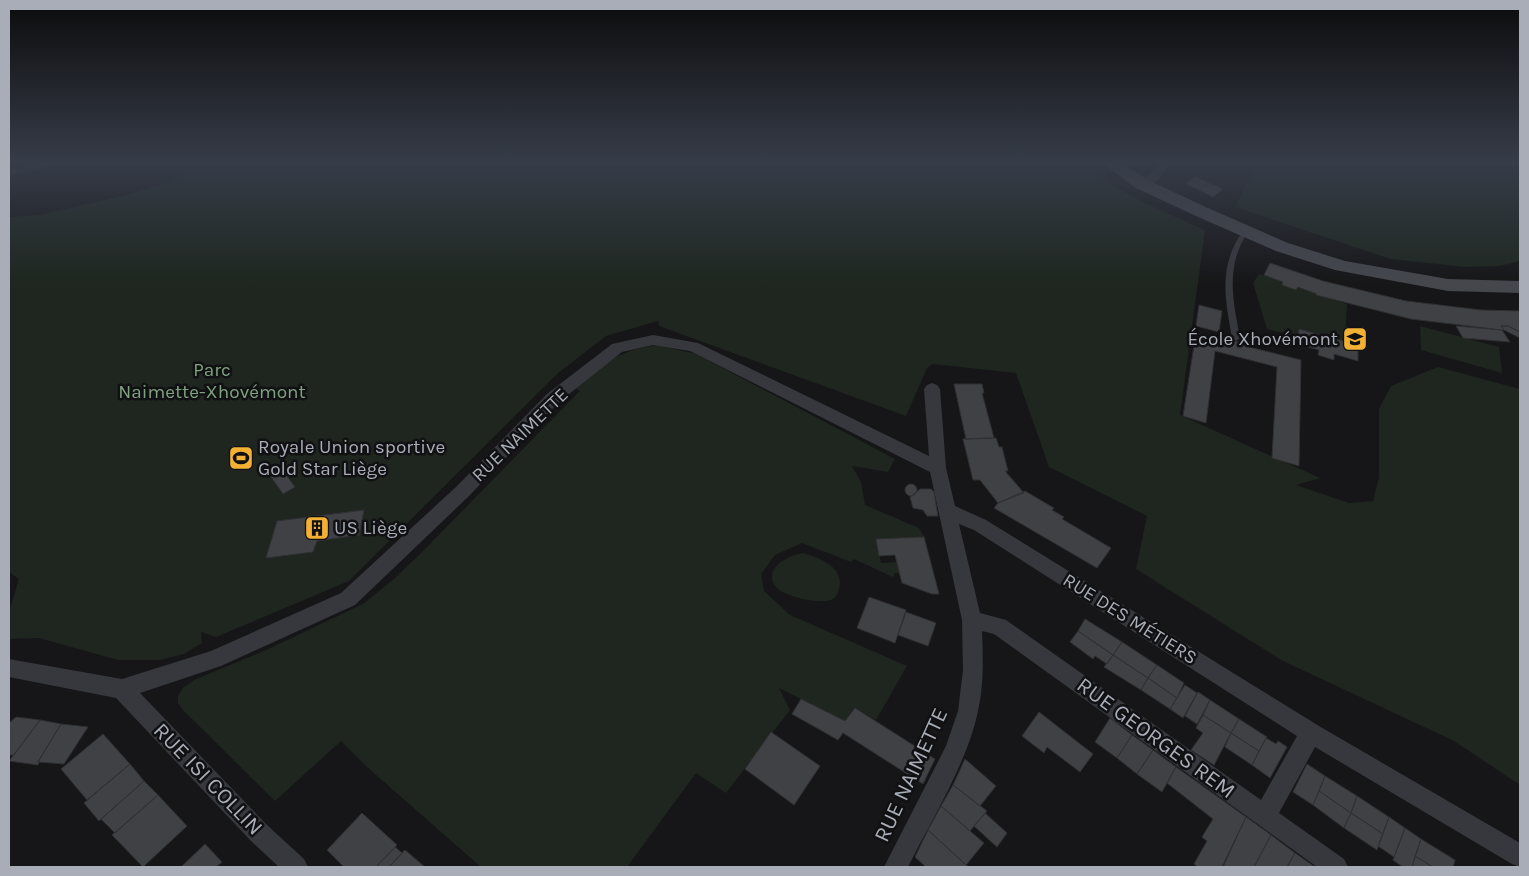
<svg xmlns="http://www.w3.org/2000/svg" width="1529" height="876" viewBox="0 0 1529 876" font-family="Karla,sans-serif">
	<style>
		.green { fill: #1e261f }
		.building { fill: #404145; stroke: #303034 }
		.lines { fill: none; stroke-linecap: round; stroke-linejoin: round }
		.lane { fill: #37383d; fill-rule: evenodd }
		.street { fill: #37383d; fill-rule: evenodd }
		.secondary { fill: #45474d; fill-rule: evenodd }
		.labels { text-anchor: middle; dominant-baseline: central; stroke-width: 5; stroke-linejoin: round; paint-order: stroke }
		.poi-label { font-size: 19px; fill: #a8adb8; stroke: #111113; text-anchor: start }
		.park-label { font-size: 19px; fill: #7fa381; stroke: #111113 }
		.street-label { font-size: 19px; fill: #a8adb8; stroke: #111113 }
		.near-street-label { font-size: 22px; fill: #a8adb8; stroke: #111113 }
	</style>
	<rect width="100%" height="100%" fill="#161618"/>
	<path class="green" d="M 198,162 L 1085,162 C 1118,195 1163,211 1205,230 L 1180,415 L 1320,478 L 1296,485 L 1349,503 L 1373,501 L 1379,477 L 1379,409 L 1391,386 L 1438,367 L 1520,389 L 1520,785 L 1454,741 L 1281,660 L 1136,569 L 1147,516 L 1049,467 L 1016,373 L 933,364 L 927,368 L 906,416 L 659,326 L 658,321 L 606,336 L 557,374 L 349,581 L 216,637 L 201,632 L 202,643 L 184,654 L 160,660 L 118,660 L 39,638 L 9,639 L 9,612 L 19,579 L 9,572 L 9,217 L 40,215 L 126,195 L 169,182 Z
		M 1258,162 L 1520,162 L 1520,261 L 1499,266 L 1465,267 L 1391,259 L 1235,207 Z
		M 1259,274 L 1283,282 L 1282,285 L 1296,290 L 1298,287 L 1317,294 L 1317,295 L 1347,304 L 1345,341 L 1299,329 L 1298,337 L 1267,329 L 1253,283 Z
		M 1420,326 L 1499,347 L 1502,373 L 1421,350 Z
		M 657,345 L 696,354 L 895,459 L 888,472 L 852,466 L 861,482 L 865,505 L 919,528 L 924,537 L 876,539 L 881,563 L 897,562 L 899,573 L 895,573 L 893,577 L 854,559 L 851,562 L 802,543 L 775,555 L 761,574 L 764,591 L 790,615 L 907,666 L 876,720 L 855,708 L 845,721 L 779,688 L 790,710 L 726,793 L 696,773 L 627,867 L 481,867 L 367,767 L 341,741 L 275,801 L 183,710 L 178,703 L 178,696 L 183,688 L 194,680 L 266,650 L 363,604 L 394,579 L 419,555 L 580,391 L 575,388 C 605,362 618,351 657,345 Z
		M 803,553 C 820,558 845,567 839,589 C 838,593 836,597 833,599 C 824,606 782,596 776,587 C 762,569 788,555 803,553 Z"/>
	<path class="building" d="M 1195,177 L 1209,183 L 1199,190 L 1186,184 Z
		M 1209,183 L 1223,189 L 1213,197 L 1199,190 Z
		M 1270,263 L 1323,281 L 1406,301 L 1481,310 L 1520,311 L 1520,332 L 1508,326 L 1501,326 L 1504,330 L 1502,330 L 1411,319 L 1316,295 L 1317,294 L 1298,287 L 1296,290 L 1282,285 L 1283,282 L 1264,275 Z
		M 1199,305 L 1222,311 L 1219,332 L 1196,326 Z
		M 1456,326 L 1502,330 L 1510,342 L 1463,338 Z
		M 1501,326 L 1508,326 L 1520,332 L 1520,338 L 1504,330 Z
		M 1299,329 L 1358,345 L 1358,361 L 1334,354 L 1334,360 L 1318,355 L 1319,350 L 1297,344 Z
		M 1196,333 L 1230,342 L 1230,340 L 1242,343 L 1241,345 L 1301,360 L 1299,466 L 1272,458 L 1277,367 L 1215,351 L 1206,423 L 1183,416 Z
		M 954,384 L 982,384 L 984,393 L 982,393 L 994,438 L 966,439 Z
		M 996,438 L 999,447 L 1002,447 L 1008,471 L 1005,471 L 1024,493 L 998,503 L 980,480 L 973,480 L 963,439 Z
		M 281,468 L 295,487 L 283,494 L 269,474 Z
		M905 490a6 6 0 1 1 12 0a6 6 0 1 1-12 0Z
		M 920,489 L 931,489 L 934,492 L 938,516 L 927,516 L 923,510 L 913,508 L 910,497 Z
		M 1025,491 L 1054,508 L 1052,510 L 1064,517 L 1062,519 L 1111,548 L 1097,568 L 994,508 L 998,503 Z
		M 364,510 L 359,535 L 317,541 L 313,552 L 266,558 L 277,521 Z
		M 924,537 L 939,594 L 932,594 L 902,583 L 895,555 L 879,556 L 876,539 Z
		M 869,597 L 906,610 L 895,643 L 857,628 Z
		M 906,612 L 936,623 L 928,646 L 898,635 Z
		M 1085,619 L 1122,642 L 1113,655 L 1078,631 Z
		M 1078,631 L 1113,655 L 1107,664 L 1095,656 L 1093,659 L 1070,642 Z
		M 1122,642 L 1157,665 L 1148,678 L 1113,655 Z
		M 1113,655 L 1148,678 L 1141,690 L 1104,667 Z
		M 1157,665 L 1184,683 L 1177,698 L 1148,678 Z
		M 1148,678 L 1177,698 L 1170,709 L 1141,690 Z
		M 1185,685 L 1197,693 L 1183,718 L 1170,709 Z
		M 1198,692 L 1210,700 L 1197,724 L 1185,716 Z
		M 801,699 L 845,721 L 855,708 L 935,759 L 923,784 L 843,733 L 838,740 L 792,714 Z
		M 1210,700 L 1239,719 L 1231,733 L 1203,715 Z
		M 1039,712 L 1093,754 L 1080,772 L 1047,747 L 1044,753 L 1022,736 Z
		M 1203,715 L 1231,733 L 1214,765 L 1191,750 L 1203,733 L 1196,728 Z
		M 16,717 L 40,720 L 14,755 L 9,755 L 9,723 Z
		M 1110,718 L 1132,735 L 1117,758 L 1095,742 Z
		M 1239,719 L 1267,737 L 1259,751 L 1231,733 Z
		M 40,720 L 61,724 L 38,762 L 39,762 L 38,765 L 9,761 Z
		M 61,724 L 88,727 L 64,764 L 38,762 Z
		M 771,732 L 820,766 L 794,805 L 745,769 Z
		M 1231,733 L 1259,751 L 1252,765 L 1225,747 Z
		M 103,734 L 130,764 L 87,800 L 61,769 Z
		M 1132,735 L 1153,750 L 1137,774 L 1117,758 Z
		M 1266,738 L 1276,744 L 1278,741 L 1287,747 L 1270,778 L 1252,765 Z
		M 1153,750 L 1176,767 L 1162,792 L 1137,774 Z
		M 965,759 L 996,786 L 980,806 L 953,785 Z
		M 130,764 L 144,781 L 99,821 L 84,803 Z
		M 1307,764 L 1325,776 L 1313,805 L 1293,792 Z
		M 1176,767 L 1246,817 L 1222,867 L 1198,867 L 1194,864 L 1207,841 L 1202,837 L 1213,819 L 1167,783 Z
		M 1325,776 L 1357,796 L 1351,813 L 1319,791 Z
		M 144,781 L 158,795 L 115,833 L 101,819 Z
		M 953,785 L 987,811 L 970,831 L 941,806 Z
		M 1319,791 L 1351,813 L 1344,828 L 1313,805 Z
		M 158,795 L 187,826 L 143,867 L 112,835 Z
		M 1357,796 L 1389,817 L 1383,834 L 1351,813 Z
		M 941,806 L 984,843 L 966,865 L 928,830 Z
		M 362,813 L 397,845 L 376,867 L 344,867 L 327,850 Z
		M 985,813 L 1007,833 L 997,847 L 974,826 Z
		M 1351,813 L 1383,834 L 1377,850 L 1344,828 Z
		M 1246,817 L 1271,835 L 1254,867 L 1223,867 Z
		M 1389,817 L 1405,828 L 1394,857 L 1378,846 Z
		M 1405,828 L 1421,839 L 1412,867 L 1403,867 L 1393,860 Z
		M 928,830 L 966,865 L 969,867 L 926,867 L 915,857 Z
		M 1271,835 L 1295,853 L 1287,867 L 1254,867 Z
		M 1421,839 L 1455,860 L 1453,867 L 1433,867 L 1415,856 Z
		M 205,844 L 222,862 L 216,867 L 181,867 Z
		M 395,847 L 402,853 L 389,867 L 376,867 Z
		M 405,850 L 425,867 L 389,867 Z
		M 1295,853 L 1315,867 L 1287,867 Z
		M 1415,856 L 1433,867 L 1412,867 Z"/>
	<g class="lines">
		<path class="lane" d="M 1245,230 L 1248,232 C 1225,266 1233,300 1240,338 L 1236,341 L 1232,338 C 1225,298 1218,266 1243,231 Z"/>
		<path class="street" d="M 39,162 L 60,162 L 58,164 L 9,176 L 9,170 Z
			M 1159,162 L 1171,162 C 1163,173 1153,190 1138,187 L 1136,184 L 1150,174 Z
			M 653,335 L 698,343 L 929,456 L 924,389 L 927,385 L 932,383 L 937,385 L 940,389 L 946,468 L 955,506 L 986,520 L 1319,726 L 1520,843 L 1520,867 L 1512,864 L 1315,747 L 1279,813 L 1344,859 L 1348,867 L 1317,867 L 994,634 L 982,631 C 983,657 984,685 978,711 C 968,761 931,821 908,867 L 884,867 L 946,746 L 958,711 L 963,670 L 962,620 L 930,472 L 690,351 L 653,345 L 622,352 L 559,402 L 469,496 L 355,605 L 221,666 L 140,693 L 267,825 L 304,859 L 308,867 L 279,867 L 251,841 L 116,698 L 9,677 L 9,659 L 122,679 L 211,651 L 341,593 L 457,486 L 547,394 L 612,344 ZM 959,524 L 974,530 L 1297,736 L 1261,800 L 1006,620 L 980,613 Z"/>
		<path class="secondary" d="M 1101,162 L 1120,162 L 1148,180 L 1208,208 L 1288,243 L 1345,261 L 1448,279 L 1520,281 L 1520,293 L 1448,291 L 1335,270 L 1276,251 L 1196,216 L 1136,188 Z"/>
	</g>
	<linearGradient id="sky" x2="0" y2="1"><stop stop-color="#0c0c0d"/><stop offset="0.57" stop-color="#363c48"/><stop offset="1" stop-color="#363c48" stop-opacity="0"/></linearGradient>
	<rect width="1529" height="285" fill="url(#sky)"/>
	<defs>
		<symbol id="school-square" viewBox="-11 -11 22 22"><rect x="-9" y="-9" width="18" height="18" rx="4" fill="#f2b134" stroke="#111113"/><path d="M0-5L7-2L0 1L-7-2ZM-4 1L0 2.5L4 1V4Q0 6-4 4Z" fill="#111"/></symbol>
		<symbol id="stadium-square" viewBox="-11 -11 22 22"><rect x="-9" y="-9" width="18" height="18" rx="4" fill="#f2b134" stroke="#111113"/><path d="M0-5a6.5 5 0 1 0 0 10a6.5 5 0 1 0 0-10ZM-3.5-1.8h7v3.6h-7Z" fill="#111"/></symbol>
		<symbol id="building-square" viewBox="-11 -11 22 22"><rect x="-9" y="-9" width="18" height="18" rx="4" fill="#f2b134" stroke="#111113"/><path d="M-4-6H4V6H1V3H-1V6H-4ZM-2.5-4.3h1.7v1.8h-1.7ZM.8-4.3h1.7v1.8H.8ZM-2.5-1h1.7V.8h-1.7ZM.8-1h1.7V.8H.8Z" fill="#111"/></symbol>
	</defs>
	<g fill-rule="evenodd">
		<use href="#school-square" x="1341" y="325" width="28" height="28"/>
		<use href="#stadium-square" x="227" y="444" width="28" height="28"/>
		<use href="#building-square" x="303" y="514" width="28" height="28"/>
	</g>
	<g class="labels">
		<g class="poi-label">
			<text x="1338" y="339" text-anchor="end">École Xhovémont</text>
			<text x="258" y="447">Royale Union sportive<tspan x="258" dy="22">Gold Star Liège</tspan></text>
			<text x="334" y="528">US Liège</text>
		</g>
		<g class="park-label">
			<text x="212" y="370">Parc<tspan x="212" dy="22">Naimette-Xhovémont</tspan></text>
		</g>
		<g class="street-label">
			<text transform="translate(520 435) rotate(-44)">RUE NAIMETTE</text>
			<text transform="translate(1130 619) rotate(32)">RUE DES MÉTIERS</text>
		</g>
		<g class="near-street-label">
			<text transform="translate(1156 738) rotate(36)">RUE GEORGES REM</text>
			<text transform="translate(911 775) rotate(-65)">RUE NAIMETTE</text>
			<text transform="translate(208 779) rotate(46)">RUE ISI COLLIN</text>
		</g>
	</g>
	<rect width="1529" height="876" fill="none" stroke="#a8adb8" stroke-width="20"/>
</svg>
